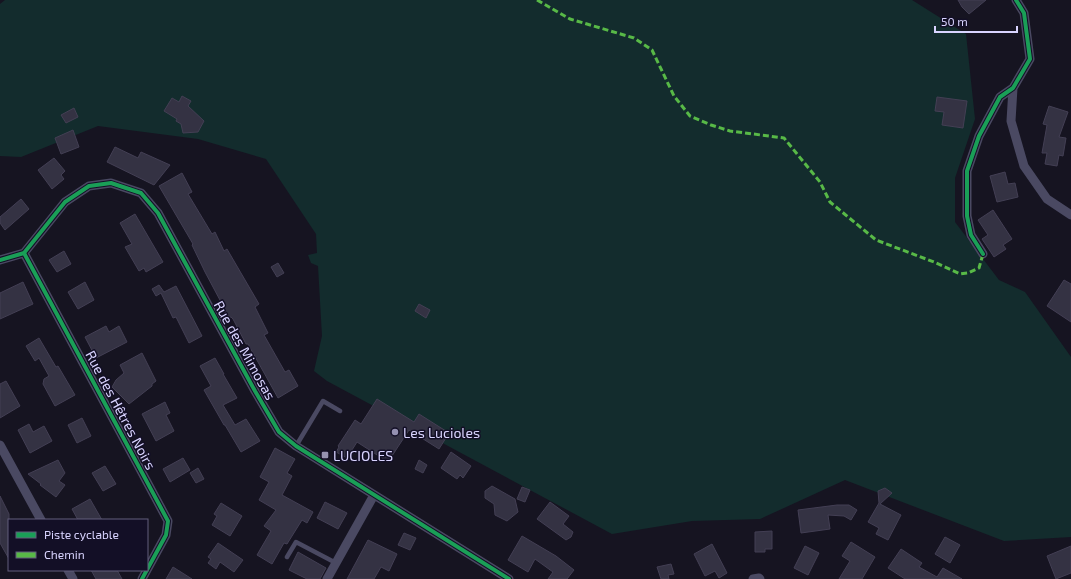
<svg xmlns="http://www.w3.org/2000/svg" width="1071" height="579" viewBox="0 0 1071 579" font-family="'Exo 2',sans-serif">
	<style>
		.green { fill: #132c2d }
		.building { fill: #343243; stroke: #433f54 }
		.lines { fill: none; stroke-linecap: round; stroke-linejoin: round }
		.lane { stroke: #4a4962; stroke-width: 4.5 }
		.street { stroke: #4a4962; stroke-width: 9 }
		.quiet { stroke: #58b947; stroke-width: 3; stroke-dasharray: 6 3; stroke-linecap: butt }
		.cycleway-casing { stroke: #130f26; stroke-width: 6 }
		.cycleway { stroke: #1a9f57; stroke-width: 4 }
		.poi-dot { fill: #9591b1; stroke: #130f26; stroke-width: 1.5 }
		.labels { text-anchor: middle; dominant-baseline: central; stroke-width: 3; stroke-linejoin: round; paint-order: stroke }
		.street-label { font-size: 14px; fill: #d9d4ff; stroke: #130f26 }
		.poi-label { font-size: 14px; fill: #d9d4ff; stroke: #130f26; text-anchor: start }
	</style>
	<rect width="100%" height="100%" fill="#161421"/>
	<path class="green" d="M 5,0 L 912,0 L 966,34 L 975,119 L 955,178 L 955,222 L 999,280 L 1025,292 L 1071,357 L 1071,537 L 1004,541 L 845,480 L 760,519 L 692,521 L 612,534 L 327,381 L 314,371 L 322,336 L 318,266 L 311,263 L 308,255 L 317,253 L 316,234 L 266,159 L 198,139 L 98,126 L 21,157 L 0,156 L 0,4 Z"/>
	<path class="building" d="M 958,0 L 986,0 L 969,14 L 962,7 Z
		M 182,96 L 191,101 L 188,106 L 204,121 L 198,132 L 183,133 L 181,124 L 176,121 L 177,119 L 164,111 L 172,98 L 179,102 Z
		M 937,97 L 967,101 L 963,128 L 942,125 L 944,112 L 935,111 Z
		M 1049,106 L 1068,112 L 1059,137 L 1066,138 L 1063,156 L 1059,155 L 1057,166 L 1045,164 L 1047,153 L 1042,153 L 1047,125 L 1043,124 Z
		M 74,108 L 78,117 L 66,123 L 61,115 Z
		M 73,130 L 79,147 L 61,154 L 55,138 Z
		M 115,147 L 138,158 L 141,152 L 170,165 L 154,185 L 107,162 Z
		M 54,158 L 65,171 L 61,175 L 64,179 L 52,189 L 38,170 Z
		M 1005,172 L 1008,184 L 1015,183 L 1018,197 L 997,202 L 990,176 Z
		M 182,173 L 192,192 L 188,194 L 212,234 L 215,232 L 224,251 L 227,249 L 259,304 L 255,307 L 268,333 L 264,335 L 285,372 L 289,370 L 298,386 L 278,398 L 248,344 L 246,344 L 233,319 L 231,317 L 228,318 L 220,303 L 221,302 L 205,272 L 192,245 L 193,244 L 159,186 Z
		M 21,199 L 29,209 L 5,230 L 0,223 L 0,217 Z
		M 993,210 L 1012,239 L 1003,245 L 1006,249 L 994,257 L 982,239 L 988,235 L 978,220 Z
		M 135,214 L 163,262 L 146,272 L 144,268 L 139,271 L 125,247 L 132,244 L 120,223 Z
		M 64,251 L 71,264 L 57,272 L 49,260 Z
		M 278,263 L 284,273 L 277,277 L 271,267 Z
		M 1064,280 L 1071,284 L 1071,322 L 1047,306 Z
		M 23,282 L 33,304 L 0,319 L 0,293 Z
		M 85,282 L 94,300 L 78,309 L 68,292 Z
		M 159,285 L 164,292 L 176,286 L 202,336 L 189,343 L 176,317 L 173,318 L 161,293 L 156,296 L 152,289 Z
		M 419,304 L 430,310 L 426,318 L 415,311 Z
		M 106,326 L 109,332 L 119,326 L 127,342 L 96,358 L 85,337 Z
		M 39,338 L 56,367 L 58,366 L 75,395 L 55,406 L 43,384 L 44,379 L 49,376 L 39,358 L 35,361 L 26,346 Z
		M 142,353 L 156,381 L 152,384 L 152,386 L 129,404 L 112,387 L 116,380 L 124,373 L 120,365 Z
		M 215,358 L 224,374 L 223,374 L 237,398 L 223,405 L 235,425 L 246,419 L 260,441 L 241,452 L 225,425 L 224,425 L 204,390 L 211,386 L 200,366 Z
		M 6,381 L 20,406 L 0,418 L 0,384 Z
		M 377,399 L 414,422 L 419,414 L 449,433 L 439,449 L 409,430 L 388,462 L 357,442 L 347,458 L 336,452 L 339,447 L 338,446 L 355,420 L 361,424 Z
		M 165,402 L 170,413 L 166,415 L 174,431 L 156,441 L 142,414 Z
		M 82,418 L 91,436 L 77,443 L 68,425 Z
		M 29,424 L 33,432 L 44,426 L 52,441 L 30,453 L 18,430 Z
		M 275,448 L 295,459 L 287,473 L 292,476 L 282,495 L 313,512 L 307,523 L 302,520 L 287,544 L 284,543 L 272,564 L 257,555 L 271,531 L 264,526 L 276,510 L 259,500 L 269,482 L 260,477 Z
		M 451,452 L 471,466 L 463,478 L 460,475 L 457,479 L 441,468 Z
		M 183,458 L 190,470 L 170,482 L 163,469 Z
		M 58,460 L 65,473 L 59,481 L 65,485 L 56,497 L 40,485 L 41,484 L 28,474 Z
		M 419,460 L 427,465 L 423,473 L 415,469 Z
		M 105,466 L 116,484 L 103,491 L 92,473 Z
		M 198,468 L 204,479 L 196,483 L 190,473 Z
		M 492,486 L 515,499 L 518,512 L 507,521 L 495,515 L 494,504 L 485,498 L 485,491 Z
		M 522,487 L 530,490 L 525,502 L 517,499 Z
		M 885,488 L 892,493 L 880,504 L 901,515 L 888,540 L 876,534 L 879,528 L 868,522 L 879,503 L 878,491 Z
		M 0,496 L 9,514 L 9,559 L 0,543 Z
		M 90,499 L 102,520 L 78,520 L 72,509 Z
		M 325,502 L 347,513 L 338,529 L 317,518 Z
		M 550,502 L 569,516 L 563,524 L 573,532 L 571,537 L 566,540 L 537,519 Z
		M 221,503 L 242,516 L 230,536 L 212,525 L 217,516 L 214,514 Z
		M 837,505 L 849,505 L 857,510 L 851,520 L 844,516 L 828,515 L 830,529 L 801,533 L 798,510 Z
		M 772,531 L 772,549 L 765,549 L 765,552 L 755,552 L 755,532 Z
		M 404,533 L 416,538 L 410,550 L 398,545 Z
		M 522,536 L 556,556 L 574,570 L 567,579 L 548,579 L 553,572 L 535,559 L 528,572 L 508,560 Z
		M 945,537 L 960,545 L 950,563 L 935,554 Z
		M 368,540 L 397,554 L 389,571 L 381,567 L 374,579 L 347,579 Z
		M 851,542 L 875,557 L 862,579 L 839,579 L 850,561 L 842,556 Z
		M 218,543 L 243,560 L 234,572 L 220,562 L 216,569 L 208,563 L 211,559 L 208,557 Z
		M 712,544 L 727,573 L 719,578 L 715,571 L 705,576 L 694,554 Z
		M 805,546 L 819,553 L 808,575 L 794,568 Z
		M 1071,546 L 1071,573 L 1056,579 L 1047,556 Z
		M 901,549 L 922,563 L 919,567 L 937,577 L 943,568 L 962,579 L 905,579 L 888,568 Z
		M 298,552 L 326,568 L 320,579 L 307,579 L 289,570 Z
		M 671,564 L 674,574 L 668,575 L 669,579 L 661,579 L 657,567 Z
		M 173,567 L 192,579 L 166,579 Z
		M 91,570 L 117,570 L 122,579 L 96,579 Z"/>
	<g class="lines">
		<path class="lane" d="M 296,446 L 323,401 L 340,411
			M 287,557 L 296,542 L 336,563"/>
		<path class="street" d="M 1013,88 L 1011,121 L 1024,166 L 1047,199 L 1071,215
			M 24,253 L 168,521 L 166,535 L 142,579
			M 983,254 L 971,235 L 967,216 L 967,171 L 979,136 L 1000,97 L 1013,88 L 1030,59 L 1024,13 L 1016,0
			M 0,260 L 24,253 L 65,202 L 89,186 L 111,183 L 141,193 L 158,213 L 255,391 L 279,432 L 296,446 L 509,579
			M 0,445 L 41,520
			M 68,570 L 73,579
			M 327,579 L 374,495
			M 753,579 L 759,578 L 760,579"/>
		<path class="quiet" d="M 537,0 L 570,19 L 634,38 L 652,50 L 674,96 L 690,116 L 711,125 L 730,131 L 784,138 L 820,182 L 830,202 L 876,240 L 934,262 L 960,274 L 968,273 L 979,268 L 983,254"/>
		<defs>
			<path id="cycleway" d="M 24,253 L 168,521 L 166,535 L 142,579
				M 983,254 L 971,235 L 967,216 L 967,171 L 979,136 L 1000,97 L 1013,88 L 1030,59 L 1024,13 L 1016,0
				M 0,260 L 24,253 L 65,202 L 89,186 L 111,183 L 141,193 L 158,213 L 255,391 L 279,432 L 296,446 L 509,579"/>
		</defs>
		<use href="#cycleway" class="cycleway-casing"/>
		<use href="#cycleway" class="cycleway"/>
	</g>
	<g class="poi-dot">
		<circle cx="395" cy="432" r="4"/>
		<rect x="321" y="451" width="8" height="8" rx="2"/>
	</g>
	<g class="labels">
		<g class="street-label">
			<text transform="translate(245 350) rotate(61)">Rue des Mimosas</text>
			<text transform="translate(121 410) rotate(62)">Rue des Hêtres Noirs</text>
		</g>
		<g class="poi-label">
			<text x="403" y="432">Les Lucioles</text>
			<text x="333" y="455">LUCIOLES</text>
		</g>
	</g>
	<rect x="8" y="519" width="140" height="52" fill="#130f26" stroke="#625e7d"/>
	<rect x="16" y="532" width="20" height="6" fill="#1a9f57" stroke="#625e7d"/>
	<text x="44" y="539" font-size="12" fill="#d9d4ff">Piste cyclable</text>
	<rect x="16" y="552" width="20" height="6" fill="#58b947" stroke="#625e7d"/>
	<text x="44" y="559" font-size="12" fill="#d9d4ff">Chemin</text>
	<path d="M935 26v6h82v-6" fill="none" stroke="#d9d4ff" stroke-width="2"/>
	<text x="941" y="26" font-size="12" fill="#d9d4ff" stroke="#130f26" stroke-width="3" paint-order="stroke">50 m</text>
</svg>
